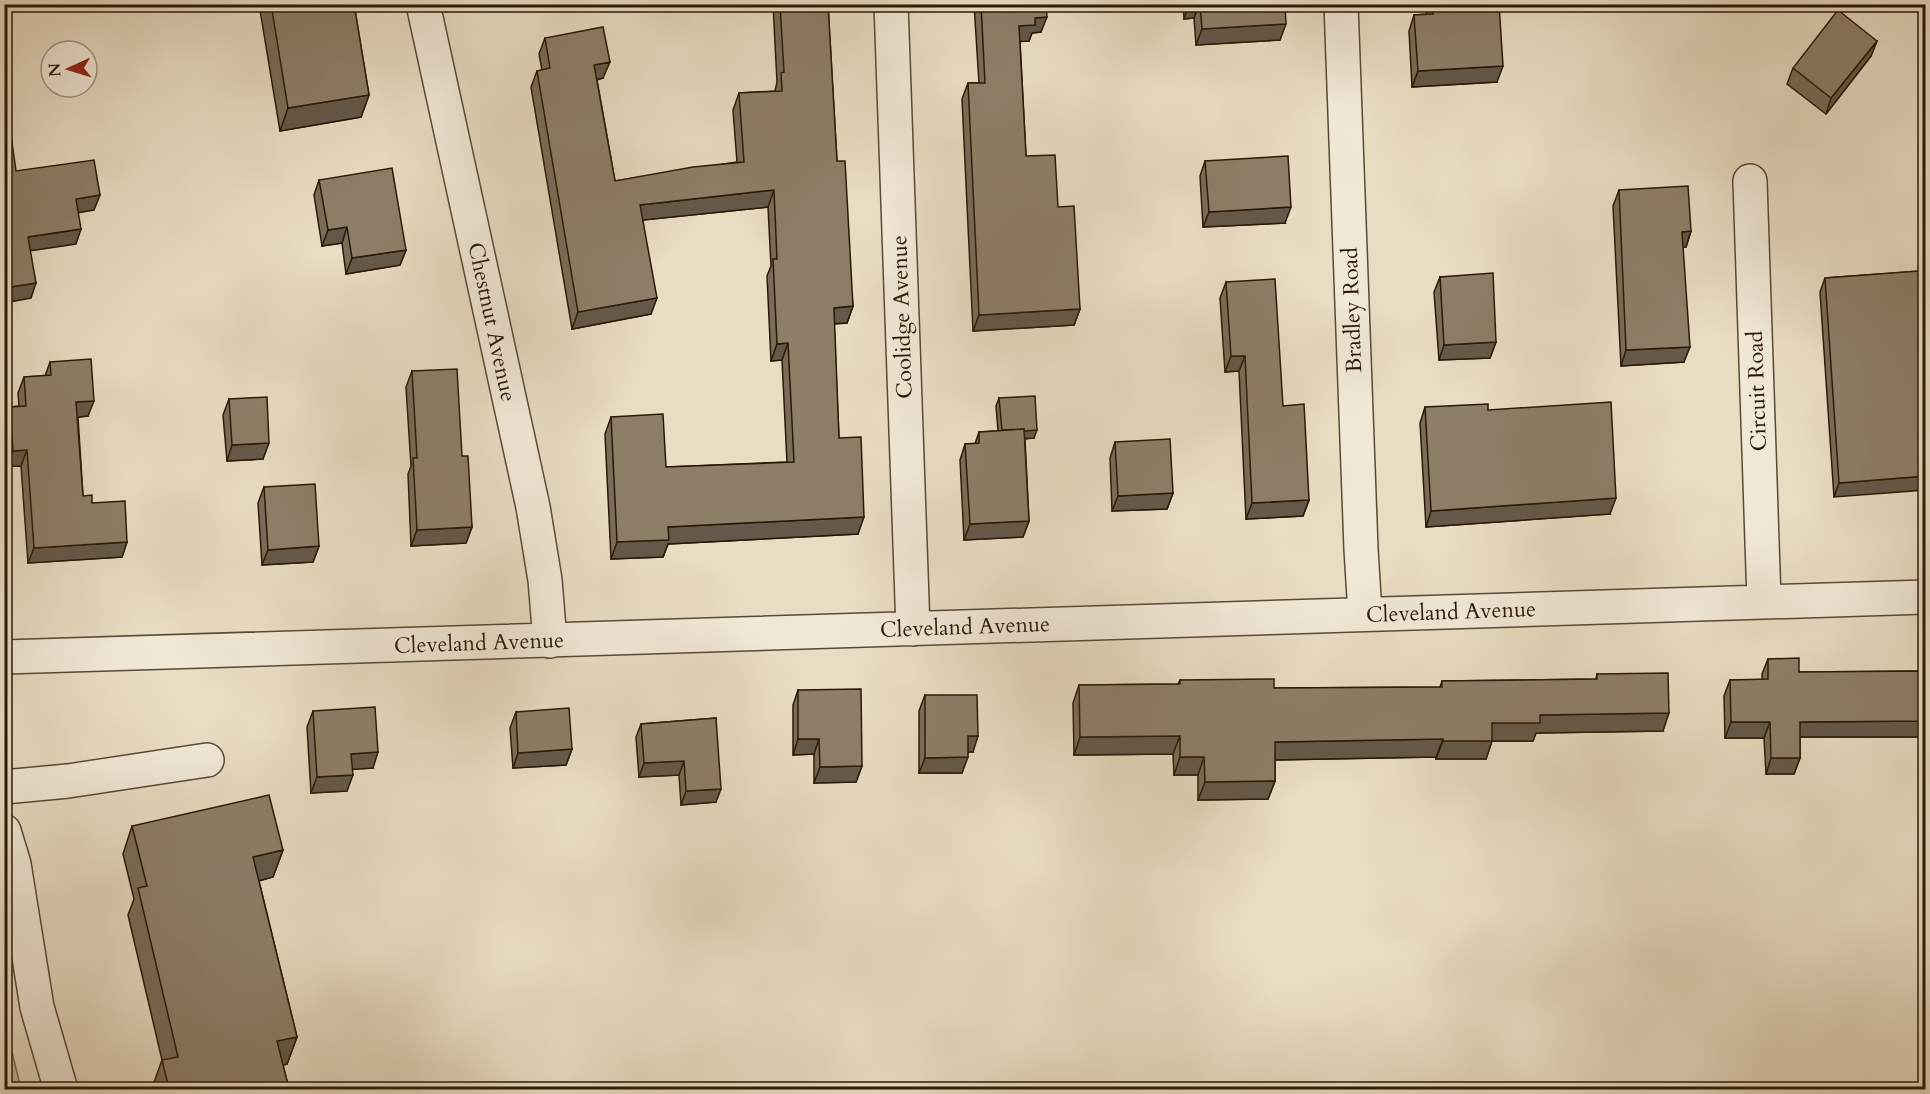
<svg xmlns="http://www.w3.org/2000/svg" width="1930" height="1094" viewBox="0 0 1930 1094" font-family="Cardo,serif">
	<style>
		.green { fill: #c8bba2; stroke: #7a6a54; stroke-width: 1.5 }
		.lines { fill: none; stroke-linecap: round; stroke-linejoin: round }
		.minor-casing { stroke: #5a4a36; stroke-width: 36 }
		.minor { stroke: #f0e8d7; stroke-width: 33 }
		.wall { fill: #796c59; stroke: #2b1907; stroke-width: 1.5 }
		.shaded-wall { fill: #635849; stroke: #2b1907; stroke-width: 1.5 }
		.building { fill: #8d7e68; stroke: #2b1907; stroke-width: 1.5 }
		.labels { text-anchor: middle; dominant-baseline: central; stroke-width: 5; stroke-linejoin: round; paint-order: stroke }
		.street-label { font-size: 22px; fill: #2b1907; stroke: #f0e8d7 }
	</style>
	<rect width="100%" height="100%" fill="#e8dcc2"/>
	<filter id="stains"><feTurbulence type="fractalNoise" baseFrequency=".00333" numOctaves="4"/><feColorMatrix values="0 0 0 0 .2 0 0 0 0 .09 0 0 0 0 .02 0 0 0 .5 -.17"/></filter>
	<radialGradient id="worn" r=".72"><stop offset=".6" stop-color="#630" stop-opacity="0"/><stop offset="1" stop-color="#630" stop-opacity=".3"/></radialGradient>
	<path class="green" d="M 4,1023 L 5,1023 L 21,1089 L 5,1089 Z"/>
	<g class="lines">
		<defs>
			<path id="minor" d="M 423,4 L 533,507 L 545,580 L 550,641
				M 891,4 L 913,629
				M 1341,4 L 1361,549 L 1365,614
				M 1750,181 L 1764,601
				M 4,657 L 1926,597
				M 4,787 L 68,781 L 207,760
				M 4,831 L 14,864 L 37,1007 L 61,1090"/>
		</defs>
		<use href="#minor" class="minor-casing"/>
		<use href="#minor" class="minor"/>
	</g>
	<path class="wall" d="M 259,4 L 354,4 L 369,95 L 361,117 L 280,131 Z
		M 773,4 L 828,4 L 837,161 L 853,306 L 847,323 L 834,324 L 839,438 L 858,534 L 668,544 L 663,557 L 611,559 L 605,434 L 611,417 L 666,467 L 787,462 L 782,360 L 771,361 L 767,276 L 771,266 L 768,207 L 643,220 L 651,314 L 572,329 L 531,87 L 537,71 L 542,70 L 539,54 L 545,38 L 603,78 L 597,80 L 615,181 L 737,162 L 733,110 L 739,93 L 775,91 L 777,82 Z
		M 974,4 L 1046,4 L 1041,32 L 1032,33 L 1029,41 L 1020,41 L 1026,156 L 1058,207 L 1080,309 L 1074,325 L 973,331 L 962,99 L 968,83 L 979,83 Z
		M 1183,4 L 1285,4 L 1280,40 L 1196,45 L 1194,18 L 1184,19 Z
		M 1426,4 L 1499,4 L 1497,82 L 1412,87 L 1409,31 L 1414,15 L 1426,14 Z
		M 1877,41 L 1871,56 L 1826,114 L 1787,84 L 1793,68 Z
		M 1205,161 L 1285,223 L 1203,227 L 1200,176 Z
		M 319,180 L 406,250 L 400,265 L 346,274 L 342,243 L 322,246 L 314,195 Z
		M 1619,190 L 1691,231 L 1686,247 L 1683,247 L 1684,362 L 1621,366 L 1613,206 Z
		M 1919,271 L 1834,497 L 1820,292 L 1825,278 Z
		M 1440,277 L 1496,342 L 1490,358 L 1439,360 L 1434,292 Z
		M 1226,282 L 1309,500 L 1303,516 L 1246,519 L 1239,371 L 1225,372 L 1220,298 Z
		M 50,362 L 88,416 L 78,417 L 83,496 L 92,503 L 127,542 L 122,557 L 28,563 L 21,466 L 7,466 L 5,423 L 10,407 L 19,406 L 18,393 L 24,377 L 45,376 Z
		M 412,371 L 462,456 L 472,527 L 466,543 L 411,546 L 408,474 L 411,466 L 406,387 Z
		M 999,398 L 1034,438 L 1025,439 L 1029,521 L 1023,537 L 964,540 L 960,460 L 965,444 L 975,444 L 979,432 L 998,431 L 996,406 Z
		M 229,399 L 263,459 L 227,461 L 223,415 Z
		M 1425,407 L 1488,410 L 1610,514 L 1426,527 L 1420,423 Z
		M 1115,442 L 1173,493 L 1167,509 L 1112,511 L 1110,458 Z
		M 264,487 L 319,546 L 313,562 L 262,565 L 258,503 Z
		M 1768,659 L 1799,672 L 1926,671 L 1926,734 L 1925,737 L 1800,737 L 1800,758 L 1794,774 L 1766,774 L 1764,738 L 1725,738 L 1724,696 L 1730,680 L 1762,680 L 1762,674 Z
		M 1597,674 L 1663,731 L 1536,733 L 1533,741 L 1492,741 L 1486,759 L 1436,759 L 1436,757 L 1275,760 L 1275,781 L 1268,799 L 1198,800 L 1198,775 L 1174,775 L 1173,754 L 1074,755 L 1073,703 L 1079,685 L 1178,684 L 1180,680 L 1274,688 L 1440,687 L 1442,681 L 1596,679 Z
		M 798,690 L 862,766 L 856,782 L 814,783 L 814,754 L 793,755 L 793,705 Z
		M 925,695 L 973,752 L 968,752 L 962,773 L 919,773 L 919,711 Z
		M 313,711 L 373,768 L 352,769 L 347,791 L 311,793 L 307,727 Z
		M 516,712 L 572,749 L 566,765 L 513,768 L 510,728 Z
		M 716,718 L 716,802 L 681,805 L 679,775 L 639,777 L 636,737 L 641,724 Z
		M 132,826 L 283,850 L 273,877 L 259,881 L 297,1037 L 287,1064 L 283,1065 L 289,1089 L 152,1089 L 152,1088 L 162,1060 L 128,915 L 134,899 L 123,854 Z"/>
	<path class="shaded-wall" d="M 1189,4 L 1199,4 L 1194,18 L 1184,19 Z
		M 1047,17 L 1041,32 L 1032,33 L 1029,41 L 1014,42 L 1019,26 L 1035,18 Z
		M 1286,24 L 1280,40 L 1196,45 L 1202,29 Z
		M 1877,41 L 1871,56 L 1826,114 L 1831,98 Z
		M 610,62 L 603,78 L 588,81 L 594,65 Z
		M 1503,66 L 1497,82 L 1412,87 L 1418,71 Z
		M 369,95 L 361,117 L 280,131 L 288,108 Z
		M 774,190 L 768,207 L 634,221 L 640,205 Z
		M 100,195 L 94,210 L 71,214 L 76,199 Z
		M 1291,207 L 1285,223 L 1203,227 L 1209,212 Z
		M 347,227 L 342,243 L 322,246 L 328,230 Z
		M 81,229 L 76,244 L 22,252 L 28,237 Z
		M 1691,231 L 1686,247 L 1676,247 L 1682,232 Z
		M 406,250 L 400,265 L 346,274 L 352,258 Z
		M 36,283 L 31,298 L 4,303 L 4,288 Z
		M 657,298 L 651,314 L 572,329 L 578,312 Z
		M 853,306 L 847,323 L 827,324 L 834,308 Z
		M 1080,309 L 1074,325 L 973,331 L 979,315 Z
		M 1496,342 L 1490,358 L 1439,360 L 1444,345 Z
		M 788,343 L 782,360 L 771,361 L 777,344 Z
		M 1690,347 L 1684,362 L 1621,366 L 1626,350 Z
		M 1231,356 L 1245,356 L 1239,371 L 1225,372 Z
		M 94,401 L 88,416 L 71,418 L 76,402 Z
		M 1037,430 L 1034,438 L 999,440 L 1002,432 Z
		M 269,443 L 263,459 L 227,461 L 232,445 Z
		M 27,450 L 21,466 L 7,466 L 13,451 Z
		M 1926,476 L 1926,490 L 1834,497 L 1839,483 Z
		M 1173,493 L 1167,509 L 1112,511 L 1118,496 Z
		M 1616,498 L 1610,514 L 1426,527 L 1431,511 Z
		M 1309,500 L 1303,516 L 1246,519 L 1252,503 Z
		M 864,517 L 858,534 L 668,544 L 663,557 L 611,559 L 617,542 L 668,527 Z
		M 1029,521 L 1023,537 L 964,540 L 970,524 Z
		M 472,527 L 466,543 L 411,546 L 417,530 Z
		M 127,542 L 122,557 L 28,563 L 34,548 Z
		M 319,546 L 313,562 L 262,565 L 268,550 Z
		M 1669,713 L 1663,731 L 1536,733 L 1533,741 L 1492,741 L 1486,759 L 1436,759 L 1443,741 L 1492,723 L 1540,715 Z
		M 1926,721 L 1925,737 L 1794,737 L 1800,722 Z
		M 1731,722 L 1770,722 L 1764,738 L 1725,738 Z
		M 968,736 L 978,736 L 973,752 L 962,752 Z
		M 1180,736 L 1173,754 L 1074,755 L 1080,737 Z
		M 798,739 L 819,739 L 814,754 L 793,755 Z
		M 1443,739 L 1436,757 L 1268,760 L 1275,742 Z
		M 572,749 L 566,765 L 513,768 L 518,753 Z
		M 378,752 L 373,768 L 345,770 L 351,754 Z
		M 968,757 L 962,773 L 919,773 L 925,758 Z
		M 1180,757 L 1204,757 L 1198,775 L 1174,775 Z
		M 1771,758 L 1800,758 L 1794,774 L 1766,774 Z
		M 684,761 L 679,775 L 639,777 L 644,763 Z
		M 862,766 L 856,782 L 814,783 L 820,767 Z
		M 353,775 L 347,791 L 311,793 L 317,777 Z
		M 1275,781 L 1268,799 L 1198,800 L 1205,782 Z
		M 721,789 L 716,802 L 681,805 L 686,791 Z
		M 283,850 L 273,877 L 243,885 L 253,857 Z
		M 297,1037 L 287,1064 L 267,1069 L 277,1041 Z"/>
	<path class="building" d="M 271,4 L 354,4 L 369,95 L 288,108 Z
		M 780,4 L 828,4 L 837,161 L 845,161 L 853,306 L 834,308 L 839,438 L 861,437 L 864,517 L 668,527 L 669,540 L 617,542 L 611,417 L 663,414 L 666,467 L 794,462 L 788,343 L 777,344 L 773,259 L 777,259 L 774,190 L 640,205 L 657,298 L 578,312 L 537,71 L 550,68 L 545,38 L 603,27 L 610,62 L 594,65 L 615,181 L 693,167 L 744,162 L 739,93 L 782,91 L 781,73 L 784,72 Z
		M 981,4 L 1046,4 L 1047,17 L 1035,18 L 1035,25 L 1019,26 L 1026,156 L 1055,155 L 1058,207 L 1074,206 L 1080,309 L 979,315 L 968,83 L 985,83 Z
		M 1200,4 L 1285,4 L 1286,24 L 1202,29 Z
		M 1432,4 L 1499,4 L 1503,66 L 1418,71 L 1414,15 L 1433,14 Z
		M 1838,10 L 1877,41 L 1831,98 L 1793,68 Z
		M 10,128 L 16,171 L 94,160 L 100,195 L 76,199 L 81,229 L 28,237 L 36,283 L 4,288 L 4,129 Z
		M 1288,156 L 1291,207 L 1209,212 L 1205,161 Z
		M 392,168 L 406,250 L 352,258 L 347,227 L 328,230 L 319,180 Z
		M 1688,186 L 1691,231 L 1682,232 L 1690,347 L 1626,350 L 1619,190 Z
		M 1919,271 L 1926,365 L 1926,476 L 1839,483 L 1825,278 Z
		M 1493,273 L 1496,342 L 1444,345 L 1440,277 Z
		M 1275,279 L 1283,406 L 1304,404 L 1309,500 L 1252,503 L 1245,356 L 1231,356 L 1226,282 Z
		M 91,359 L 94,401 L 76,402 L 83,496 L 92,495 L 92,503 L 125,501 L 127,542 L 34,548 L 27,450 L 13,451 L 10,407 L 26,406 L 24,377 L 51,375 L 50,362 Z
		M 457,369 L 462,456 L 468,456 L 472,527 L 417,530 L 413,458 L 417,458 L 412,371 Z
		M 1035,396 L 1037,430 L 1024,431 L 1024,429 L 1002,430 L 999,398 Z
		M 267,397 L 269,443 L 232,445 L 229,399 Z
		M 1611,402 L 1616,498 L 1431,511 L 1425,407 L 1488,404 L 1488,410 Z
		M 1024,429 L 1029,521 L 970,524 L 965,444 L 979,443 L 979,432 Z
		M 1170,439 L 1173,493 L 1118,496 L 1115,442 Z
		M 315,484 L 319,546 L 268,550 L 264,487 Z
		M 1799,658 L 1799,672 L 1926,671 L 1926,721 L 1800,722 L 1800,758 L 1771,758 L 1770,722 L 1731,722 L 1730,680 L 1768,679 L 1768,659 Z
		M 1668,673 L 1669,713 L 1540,715 L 1540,723 L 1492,723 L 1492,741 L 1443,741 L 1443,739 L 1275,742 L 1275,781 L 1205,782 L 1204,757 L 1180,757 L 1180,736 L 1080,737 L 1079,685 L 1180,684 L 1180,680 L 1274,679 L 1274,688 L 1442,687 L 1442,681 L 1597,679 L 1597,674 Z
		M 861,689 L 862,766 L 820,767 L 819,739 L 798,739 L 798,690 Z
		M 925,695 L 977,695 L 978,736 L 968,736 L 968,757 L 925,758 Z
		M 375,707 L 378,752 L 351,754 L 353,775 L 317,777 L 313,711 Z
		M 569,708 L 572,749 L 518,753 L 516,712 Z
		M 716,718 L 721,789 L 686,791 L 684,761 L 644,763 L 641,724 Z
		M 269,795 L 283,850 L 253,857 L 297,1037 L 277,1041 L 289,1089 L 169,1089 L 162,1060 L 178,1057 L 138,888 L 147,886 L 132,826 Z"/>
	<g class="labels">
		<g class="street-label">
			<text transform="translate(1352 310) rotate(-92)">Bradley Road</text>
			<text transform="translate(902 317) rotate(-92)">Coolidge Avenue</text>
			<text transform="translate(492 322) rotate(78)">Chestnut Avenue</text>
			<text transform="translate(1757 391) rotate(-92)">Circuit Road</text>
			<text transform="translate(1451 612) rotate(-2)">Cleveland Avenue</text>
			<text transform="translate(965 627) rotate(-2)">Cleveland Avenue</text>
			<text transform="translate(479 643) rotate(-2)">Cleveland Avenue</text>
		</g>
	</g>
	<rect width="1930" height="1094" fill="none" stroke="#e8dcc2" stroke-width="24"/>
	<rect x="6" y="6" width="1918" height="1082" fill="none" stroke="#2b1907" stroke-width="3"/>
	<rect x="12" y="12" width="1906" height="1070" fill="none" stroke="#2b1907" stroke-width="1.5"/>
	<g transform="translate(69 69) rotate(266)"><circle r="28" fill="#f0e8d7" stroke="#a19584" stroke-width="1.5"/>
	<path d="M0-4.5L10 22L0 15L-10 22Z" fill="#8f2418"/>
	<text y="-9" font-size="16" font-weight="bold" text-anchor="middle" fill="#2b1907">N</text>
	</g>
	<rect width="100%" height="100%" filter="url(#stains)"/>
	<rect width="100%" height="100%" fill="url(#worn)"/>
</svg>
